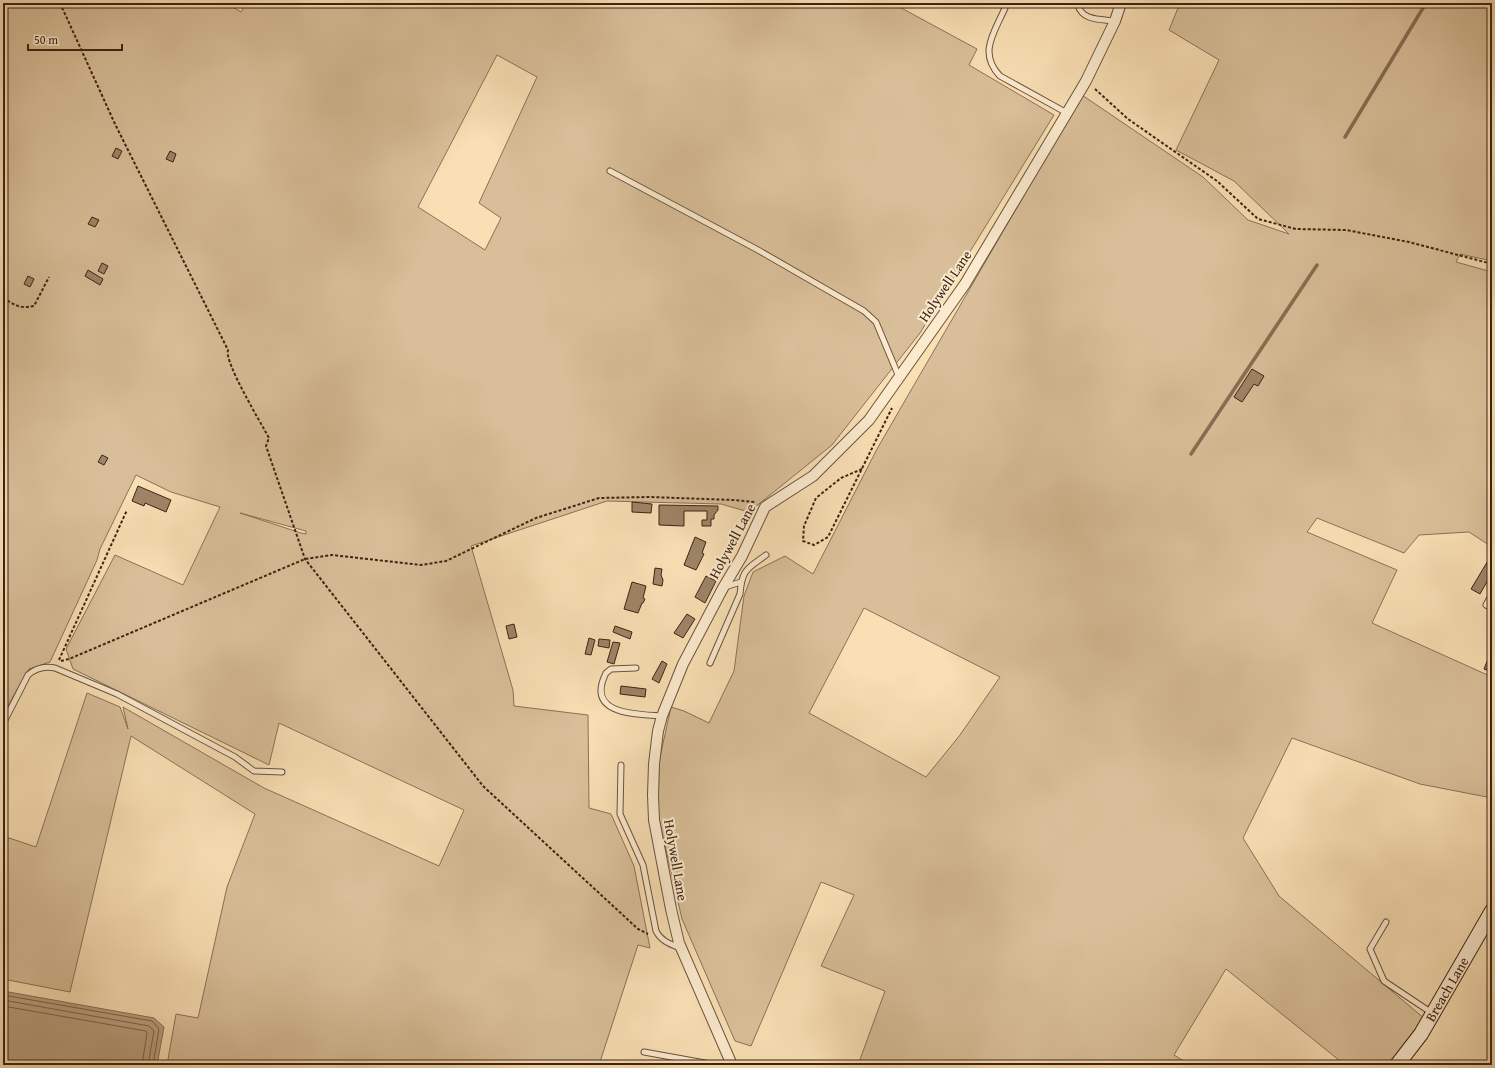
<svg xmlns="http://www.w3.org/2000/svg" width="1495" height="1068" viewBox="0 0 1495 1068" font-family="'Gentium Book Plus',serif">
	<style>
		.green { fill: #d9bf99; stroke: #8a7156; fill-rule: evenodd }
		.water { fill: #b99f7d; stroke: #876d53 }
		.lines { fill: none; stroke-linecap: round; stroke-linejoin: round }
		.shore { stroke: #7a6148; stroke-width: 1 }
		.stream { stroke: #876d53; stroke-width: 3.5 }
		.building { fill: #9e8567; stroke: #3c2313 }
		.lane-casing { stroke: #6b523b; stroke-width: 7 }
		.street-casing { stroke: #6b523b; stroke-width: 12 }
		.secondary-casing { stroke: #3c2313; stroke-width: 16 }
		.path { stroke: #3c2313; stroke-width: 2; stroke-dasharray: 3 2; stroke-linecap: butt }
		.lane { stroke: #fbeace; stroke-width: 5 }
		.street { stroke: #fbeace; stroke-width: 10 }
		.secondary { stroke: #fbeace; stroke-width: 14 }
		.labels { text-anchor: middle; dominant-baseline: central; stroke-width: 4; stroke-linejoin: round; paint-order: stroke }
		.street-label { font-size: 14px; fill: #3c2313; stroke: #fbeace }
	</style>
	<rect width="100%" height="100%" fill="#f9dfb4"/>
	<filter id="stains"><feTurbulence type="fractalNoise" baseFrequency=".005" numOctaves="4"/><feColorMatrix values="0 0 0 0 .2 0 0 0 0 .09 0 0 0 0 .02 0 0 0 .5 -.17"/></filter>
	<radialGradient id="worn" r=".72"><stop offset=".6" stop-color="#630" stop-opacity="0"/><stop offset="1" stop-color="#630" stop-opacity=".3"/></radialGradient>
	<path class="green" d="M 3,3 L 226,3 L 241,12 L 246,3 L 892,3 L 977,49 L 969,65 L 1054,115 L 920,333 L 832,445 L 749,512 L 721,504 L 607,501 L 471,546 L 513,690 L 514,706 L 588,715 L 589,808 L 611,814 L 634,866 L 650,948 L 638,945 L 599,1065 L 167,1065 L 176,1014 L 198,1018 L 227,887 L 255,814 L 131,736 L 70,992 L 3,979 L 3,836 L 36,847 L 87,693 L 120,707 L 128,729 L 123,707 L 264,788 L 439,866 L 464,810 L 279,723 L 269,765 L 73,669 L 66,649 L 115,555 L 183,585 L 220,507 L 171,492 L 136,475 L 100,549 L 97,560 L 50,662 L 29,669 L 3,714 ZM 497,55 L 537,77 L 479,203 L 501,218 L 485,250 L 418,207 ZM 240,513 L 306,531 L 306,534 L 301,533 Z
		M 1180,3 L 1492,3 L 1492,261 L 1460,254 L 1456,262 L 1492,272 L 1492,547 L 1469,532 L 1419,535 L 1404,553 L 1317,518 L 1307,532 L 1397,570 L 1372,623 L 1492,677 L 1492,798 L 1420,784 L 1292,738 L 1243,838 L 1279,896 L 1425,1019 L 1391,1065 L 1345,1065 L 1226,969 L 1174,1055 L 1190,1065 L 858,1065 L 885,991 L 821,966 L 854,895 L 821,882 L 751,1046 L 735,1041 L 682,919 L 658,815 L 659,762 L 671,707 L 684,711 L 709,723 L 734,671 L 744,596 L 753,572 L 785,556 L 813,574 L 877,449 L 1082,95 L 1203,177 L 1248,220 L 1289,234 L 1234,181 L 1176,150 L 1219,60 L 1169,30 ZM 864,608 L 1000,677 L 960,735 L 926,777 L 809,713 Z"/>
	<path class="water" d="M 3,991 L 154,1018 L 164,1027 L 157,1065 L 3,1065 Z"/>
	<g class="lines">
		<path class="shore" d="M 3,995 L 152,1021 L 159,1029 L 153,1065
			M 3,1000 L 149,1026 L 154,1031 L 148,1065
			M 3,1006 L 146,1031 L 147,1033 L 142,1065"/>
		<path class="stream" d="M 1345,137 L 1426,3
			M 1191,454 L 1317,265"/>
	</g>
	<path class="building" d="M 116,148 L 122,151 L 118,159 L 112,156 Z
		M 170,151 L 176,154 L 173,162 L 166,159 Z
		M 92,217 L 99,220 L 95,227 L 88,224 Z
		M 102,263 L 108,266 L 104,274 L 98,271 Z
		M 88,270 L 103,279 L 100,285 L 85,276 Z
		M 28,276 L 34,279 L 30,287 L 24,284 Z
		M 1252,369 L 1264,376 L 1258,386 L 1254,384 L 1242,402 L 1234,397 Z
		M 102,455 L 108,458 L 104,465 L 98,462 Z
		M 138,486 L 171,500 L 166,512 L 145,503 L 144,506 L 132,501 Z
		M 632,502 L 652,504 L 651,513 L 632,512 Z
		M 659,505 L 718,506 L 718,510 L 714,515 L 714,519 L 711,519 L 711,526 L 702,526 L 702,520 L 707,520 L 707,511 L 684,511 L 684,526 L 659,525 Z
		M 695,537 L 706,542 L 702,553 L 704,554 L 696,570 L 684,565 Z
		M 1492,554 L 1492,573 L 1480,594 L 1471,589 Z
		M 655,568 L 662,569 L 661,575 L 663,580 L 662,586 L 653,584 Z
		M 706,576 L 716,581 L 705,603 L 695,597 Z
		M 632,582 L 646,586 L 643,598 L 645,599 L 643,603 L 642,603 L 638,613 L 624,609 Z
		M 687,614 L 695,619 L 683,638 L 674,633 Z
		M 514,624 L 517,637 L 509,639 L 506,626 Z
		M 615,626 L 632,632 L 630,639 L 613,632 Z
		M 589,638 L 595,640 L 591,655 L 585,654 Z
		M 599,639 L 610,640 L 609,648 L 598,646 Z
		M 613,642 L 620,643 L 614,664 L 607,662 Z
		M 1492,649 L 1492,672 L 1484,669 Z
		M 662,661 L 667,664 L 659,683 L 652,679 Z
		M 621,686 L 646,689 L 645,697 L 620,694 Z"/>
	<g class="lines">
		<defs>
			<path id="lane" d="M 1079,3 L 1078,5 C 1082,21 1101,19 1115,21
				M 1005,8 C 994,33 978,53 1000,76 L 1067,113
				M 610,171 L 758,250 L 864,311 L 876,322 L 899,377
				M 725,587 L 741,582
				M 1492,594 L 1486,605 L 1492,608
				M 710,663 L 740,594 C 742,569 747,569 766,555
				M 636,668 L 611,669 L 606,673 C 585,715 636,714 662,716
				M 3,721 L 5,720 L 28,675 C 36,668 45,666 55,668 L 117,694 L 235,757 L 254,771 L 282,772
				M 621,765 L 620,814 L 643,865 L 656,931 C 661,941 670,944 680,948
				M 1386,922 L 1370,949 L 1384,981 L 1432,1013
				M 644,1052 L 716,1065"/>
			<path id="street" d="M 732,1065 L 679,943 L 671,909 L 654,820 L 653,795 L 654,764 L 658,731 L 662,716 L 683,664 L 723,588 L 742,556 L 765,507 L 813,476 L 869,420 L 965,284 L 1086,81 L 1115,21 L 1121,3"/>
			<g id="secondary">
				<path id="s1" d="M 1397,1065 L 1421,1034 L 1492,911"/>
			</g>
		</defs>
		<use href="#lane" class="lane-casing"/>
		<use href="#street" class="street-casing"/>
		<use href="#secondary" class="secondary-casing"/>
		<path class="path" d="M 60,3 L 115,124 L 228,350 C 224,362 261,423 269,438 L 266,446 L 305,559 L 483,786 L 638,929 L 648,934
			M 1095,89 L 1128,119 L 1217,181 L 1258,219 L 1296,229 L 1346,230 L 1409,242 L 1492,264
			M 3,298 C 15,305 19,309 34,306 L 49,277
			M 862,469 L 841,478 L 816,498 L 804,526 L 803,541 L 814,545 L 828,537 L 892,408
			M 59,660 L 127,510
			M 61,661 L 69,659 L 305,559 L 332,555 L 421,565 L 446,561 L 536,518 L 599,498 L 649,497 L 733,500 L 755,502"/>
		<use href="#lane" class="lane"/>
		<use href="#street" class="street"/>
		<use href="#secondary" class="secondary"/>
	</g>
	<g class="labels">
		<g class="street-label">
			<text transform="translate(945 286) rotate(-56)">Holywell Lane</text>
			<text transform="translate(732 541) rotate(-62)">Holywell Lane</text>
			<text transform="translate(676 860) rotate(80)">Holywell Lane</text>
			<text stroke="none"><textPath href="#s1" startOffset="91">Breach Lane</textPath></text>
		</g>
	</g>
	<rect width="1495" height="1068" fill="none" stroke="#f9dfb4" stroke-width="16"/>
	<rect x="4" y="4" width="1487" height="1060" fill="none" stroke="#3c2313" stroke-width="2"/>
	<rect x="8" y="8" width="1479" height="1052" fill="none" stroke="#3c2313"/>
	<path d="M28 44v6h94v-6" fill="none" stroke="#3c2313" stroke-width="2"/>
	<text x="34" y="44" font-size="12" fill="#3c2313" stroke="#fbeace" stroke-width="3" paint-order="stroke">50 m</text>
	<rect width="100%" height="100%" filter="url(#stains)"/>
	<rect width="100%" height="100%" fill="url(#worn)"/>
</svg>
